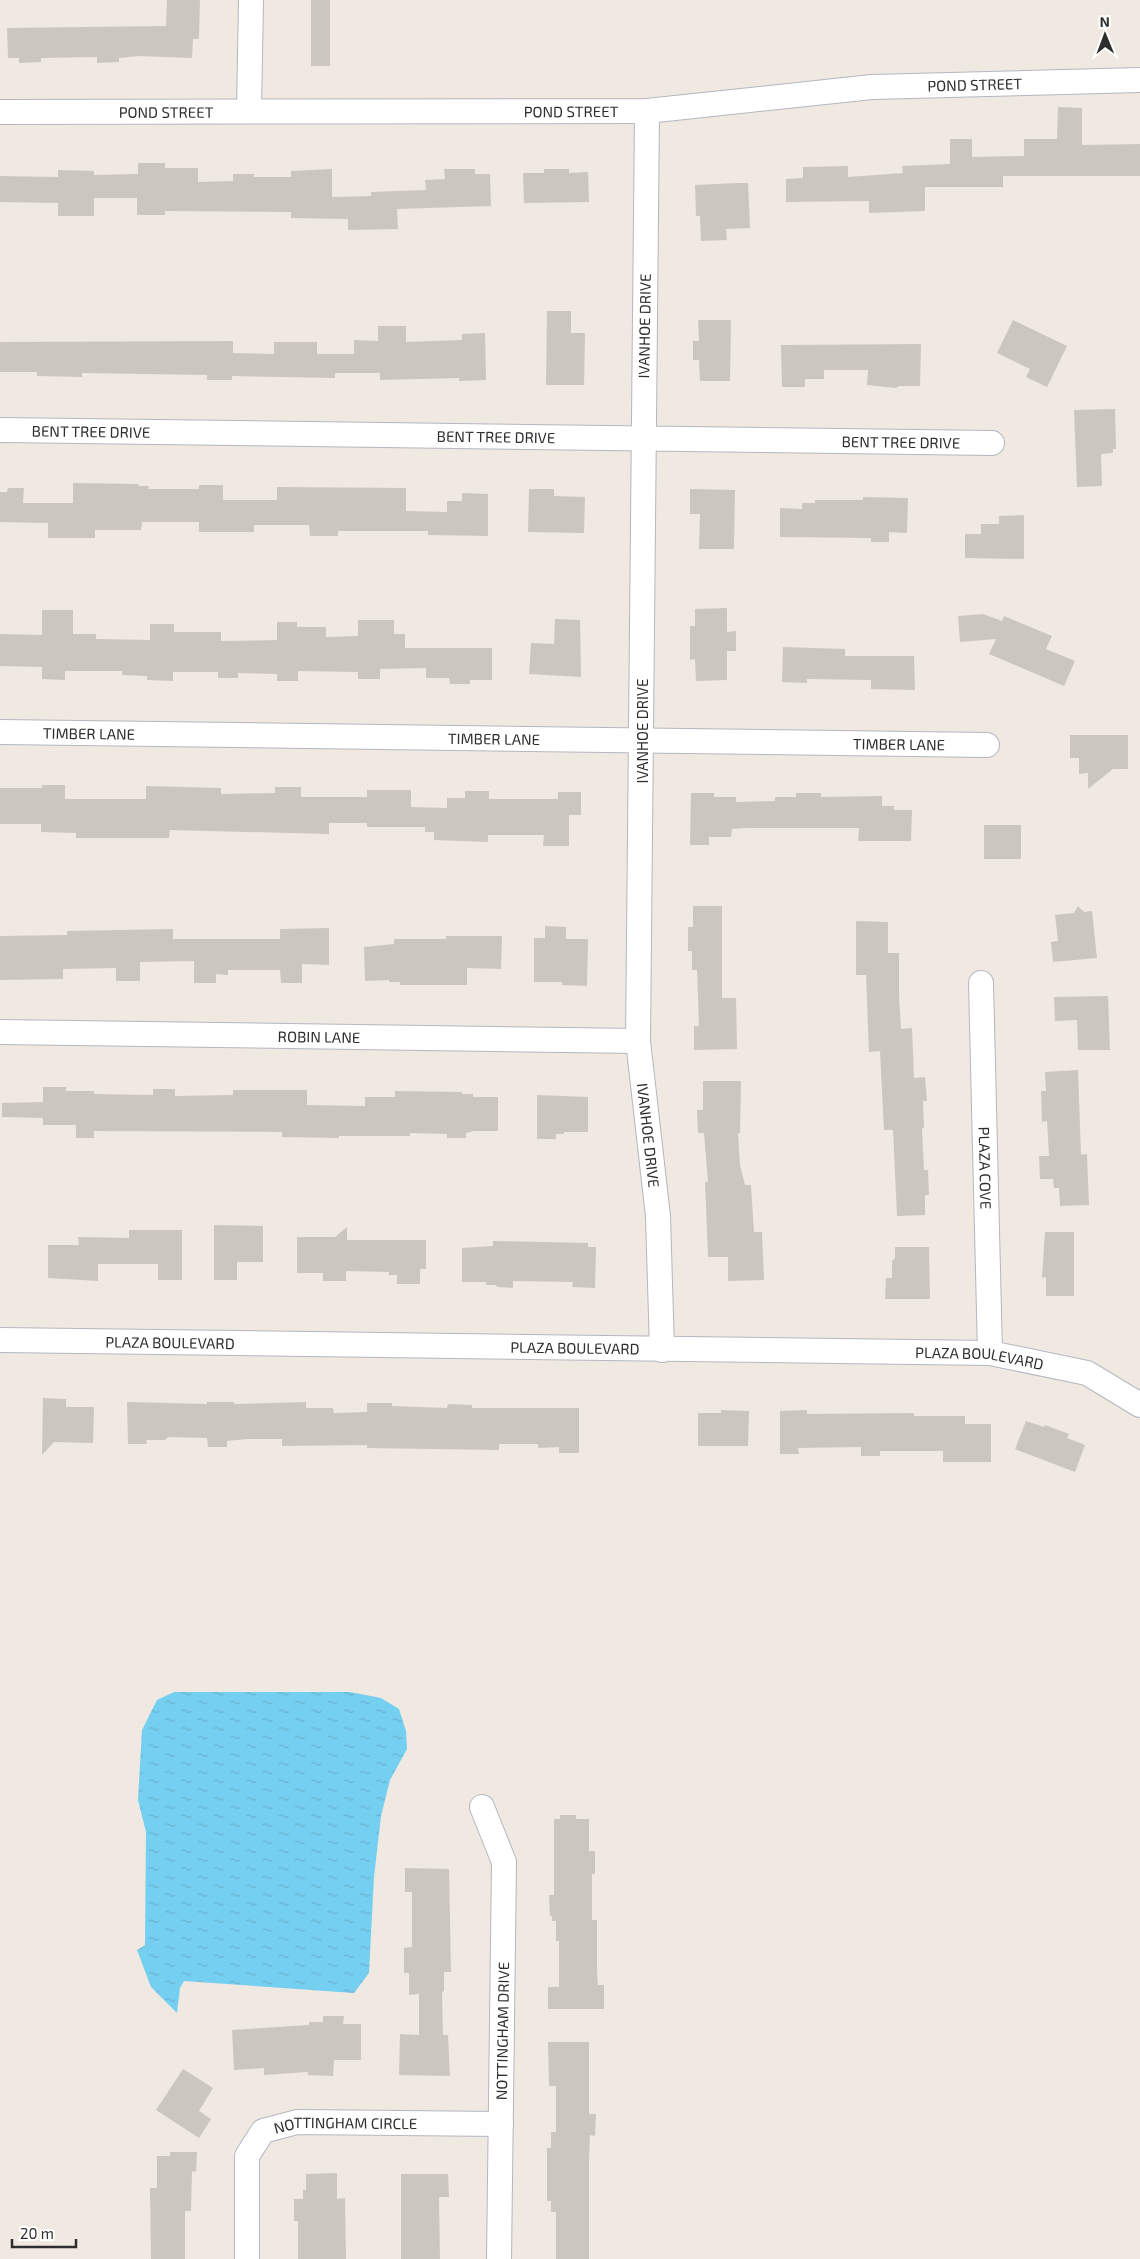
<svg xmlns="http://www.w3.org/2000/svg" width="1140" height="2259" viewBox="0 0 1140 2259" font-family="'Exo 2',sans-serif">
	<style>
		.water { fill: url(#water-ripples) }
		.building { fill: #cbc7bf }
		.lines { fill: none; stroke-linecap: round; stroke-linejoin: round }
		.street-casing { stroke: #b4b7c1; stroke-width: 26 }
		.street { stroke: #fff; stroke-width: 24 }
		.labels { text-anchor: middle; dominant-baseline: central; stroke-width: 4; stroke-linejoin: round; paint-order: stroke }
		.street-label { font-size: 15px; fill: #2e2e2e; stroke: #fff }
	</style>
	<defs>
		<pattern id="water-ripples" width="26" height="14" patternUnits="userSpaceOnUse" patternTransform="scale(1.25)"><rect width="26" height="14" fill="#75cff0"/><path d="M2 4q2-2 4 0t4 0M15 11q2-2 4 0t4 0" fill="none" stroke="#66b2ce"/></pattern>
	</defs>
	<rect width="100%" height="100%" fill="#efe9e1"/>
	<path class="water" d="M 174,1692 L 350,1692 L 381,1698 L 399,1709 L 406,1731 L 407,1749 L 390,1780 L 381,1816 L 374,1877 L 369,1973 L 354,1993 L 184,1981 L 180,1988 L 177,2013 L 151,1987 L 137,1950 L 145,1945 L 146,1832 L 138,1800 L 142,1730 L 157,1700 Z"/>
	<path class="building" d="M 167,0 L 200,0 L 199,39 L 193,39 L 192,58 L 139,56 L 119,58 L 119,62 L 97,63 L 97,57 L 41,58 L 41,62 L 19,63 L 19,58 L 8,58 L 7,28 L 166,26 Z
		M 311,0 L 330,0 L 330,66 L 311,66 Z
		M 1058,107 L 1082,108 L 1082,145 L 1140,144 L 1140,176 L 1003,176 L 1003,187 L 925,187 L 925,211 L 869,213 L 869,201 L 786,202 L 786,179 L 803,178 L 803,167 L 848,166 L 848,177 L 903,173 L 902,166 L 950,164 L 950,139 L 972,139 L 972,157 L 1024,156 L 1024,139 L 1057,139 Z
		M 138,163 L 165,163 L 165,168 L 198,168 L 198,182 L 233,181 L 233,174 L 254,174 L 254,177 L 291,177 L 291,171 L 332,169 L 332,197 L 371,196 L 371,192 L 426,190 L 425,180 L 445,179 L 444,169 L 475,169 L 475,174 L 490,174 L 491,206 L 397,209 L 398,229 L 348,230 L 348,219 L 291,218 L 291,212 L 165,211 L 165,215 L 137,215 L 137,198 L 94,198 L 94,216 L 58,216 L 58,203 L 0,202 L 0,176 L 58,177 L 58,170 L 94,171 L 94,175 L 138,174 Z
		M 544,169 L 569,169 L 569,173 L 588,172 L 589,202 L 524,203 L 523,173 L 544,173 Z
		M 737,183 L 748,183 L 750,228 L 726,229 L 727,240 L 701,241 L 700,216 L 696,216 L 695,185 Z
		M 547,311 L 571,311 L 571,333 L 585,333 L 584,385 L 546,385 Z
		M 698,320 L 731,320 L 730,381 L 700,381 L 699,360 L 693,360 L 693,341 L 699,341 Z
		M 1013,320 L 1067,346 L 1047,387 L 1026,377 L 1030,369 L 997,353 Z
		M 378,326 L 406,326 L 406,342 L 462,340 L 462,334 L 485,333 L 486,380 L 459,381 L 459,378 L 380,380 L 380,373 L 335,373 L 335,378 L 232,376 L 232,380 L 207,380 L 207,375 L 82,373 L 82,377 L 37,376 L 37,372 L 0,372 L 0,342 L 233,341 L 233,353 L 274,354 L 274,342 L 317,342 L 317,354 L 354,354 L 354,340 L 378,341 Z
		M 921,344 L 920,386 L 899,386 L 896,388 L 867,385 L 868,370 L 824,370 L 824,379 L 805,379 L 805,387 L 782,387 L 781,345 Z
		M 1115,409 L 1116,449 L 1113,449 L 1113,453 L 1101,454 L 1102,486 L 1077,487 L 1074,410 Z
		M 73,483 L 138,484 L 139,486 L 149,486 L 148,489 L 199,489 L 199,485 L 223,485 L 223,500 L 277,500 L 277,487 L 406,488 L 406,511 L 447,512 L 447,501 L 462,501 L 462,493 L 488,494 L 488,536 L 428,535 L 428,531 L 338,531 L 338,536 L 310,536 L 309,525 L 254,525 L 254,532 L 199,532 L 199,522 L 142,522 L 141,530 L 95,530 L 95,538 L 48,538 L 48,523 L 0,522 L 0,492 L 7,492 L 8,488 L 24,488 L 23,503 L 73,503 Z
		M 529,489 L 554,489 L 554,496 L 585,497 L 584,533 L 528,532 Z
		M 690,489 L 735,490 L 734,549 L 699,549 L 700,514 L 690,514 Z
		M 863,497 L 908,498 L 907,533 L 889,532 L 889,542 L 871,542 L 871,538 L 780,537 L 780,508 L 802,509 L 802,503 L 815,503 L 815,500 L 863,500 Z
		M 1024,515 L 1024,559 L 965,558 L 965,534 L 981,534 L 981,524 L 999,524 L 999,516 Z
		M 727,608 L 727,632 L 736,631 L 736,651 L 727,651 L 727,680 L 696,681 L 695,659 L 690,660 L 690,626 L 695,626 L 695,609 Z
		M 42,610 L 73,610 L 73,634 L 96,634 L 96,639 L 150,640 L 150,624 L 174,624 L 174,632 L 221,632 L 221,641 L 277,640 L 277,622 L 297,622 L 297,627 L 326,627 L 326,637 L 358,636 L 358,620 L 394,620 L 394,634 L 405,634 L 405,648 L 492,648 L 492,680 L 470,680 L 470,684 L 450,684 L 449,678 L 426,678 L 426,668 L 380,669 L 380,679 L 358,679 L 358,672 L 298,671 L 298,681 L 277,681 L 277,674 L 238,673 L 238,678 L 218,678 L 218,672 L 173,672 L 173,681 L 147,680 L 147,676 L 122,675 L 122,671 L 65,671 L 65,680 L 42,679 L 42,667 L 0,666 L 0,634 L 42,635 Z
		M 983,614 L 1002,621 L 1004,616 L 1052,636 L 1046,649 L 1075,661 L 1064,686 L 989,654 L 996,639 L 960,642 L 958,616 Z
		M 555,619 L 580,620 L 581,677 L 529,674 L 531,643 L 554,644 Z
		M 783,647 L 845,649 L 845,656 L 914,656 L 915,690 L 871,689 L 871,680 L 807,679 L 807,683 L 782,682 Z
		M 1070,735 L 1128,735 L 1128,769 L 1113,769 L 1088,789 L 1088,773 L 1079,774 L 1079,758 L 1070,758 Z
		M 42,785 L 65,785 L 65,799 L 146,799 L 146,786 L 221,788 L 221,794 L 275,793 L 275,787 L 301,787 L 301,797 L 367,797 L 367,790 L 411,790 L 411,807 L 447,808 L 447,798 L 465,798 L 465,791 L 489,791 L 489,799 L 558,799 L 558,792 L 581,792 L 581,815 L 569,815 L 569,846 L 543,846 L 544,835 L 488,835 L 488,842 L 434,840 L 434,832 L 425,832 L 425,827 L 367,827 L 367,823 L 329,823 L 329,834 L 170,830 L 169,838 L 76,838 L 76,833 L 41,832 L 41,824 L 0,824 L 0,788 L 42,788 Z
		M 691,793 L 714,793 L 714,797 L 736,797 L 736,802 L 775,801 L 775,797 L 796,797 L 796,793 L 821,793 L 821,797 L 882,796 L 882,806 L 894,806 L 894,810 L 912,810 L 911,841 L 858,841 L 859,828 L 746,828 L 732,829 L 731,837 L 709,837 L 709,845 L 690,845 Z
		M 984,825 L 1021,825 L 1021,859 L 984,859 Z
		M 693,906 L 722,906 L 722,998 L 736,998 L 737,1049 L 694,1050 L 694,1026 L 699,1026 L 697,970 L 692,970 L 692,951 L 688,951 L 688,927 L 693,927 Z
		M 1078,906 L 1084,912 L 1092,911 L 1097,958 L 1053,962 L 1051,942 L 1058,941 L 1055,915 L 1074,913 Z
		M 856,921 L 888,922 L 888,953 L 899,953 L 899,997 L 901,1029 L 912,1028 L 914,1078 L 925,1077 L 927,1101 L 923,1101 L 924,1128 L 922,1128 L 924,1170 L 928,1170 L 929,1195 L 925,1195 L 925,1215 L 897,1216 L 893,1130 L 884,1130 L 880,1051 L 869,1052 L 866,975 L 856,975 Z
		M 545,926 L 566,927 L 566,939 L 588,939 L 587,986 L 562,985 L 562,982 L 534,982 L 534,938 L 545,938 Z
		M 329,928 L 329,965 L 302,964 L 302,983 L 281,983 L 280,970 L 228,970 L 228,975 L 216,974 L 216,983 L 194,983 L 194,961 L 140,962 L 140,981 L 116,981 L 116,968 L 63,969 L 63,979 L 0,980 L 0,936 L 67,935 L 67,931 L 173,929 L 173,939 L 280,939 L 280,929 Z
		M 446,936 L 502,936 L 501,969 L 467,968 L 467,985 L 400,985 L 400,982 L 389,982 L 389,980 L 365,981 L 364,947 L 394,944 L 394,939 L 446,939 Z
		M 1108,996 L 1110,1050 L 1078,1050 L 1077,1020 L 1055,1021 L 1054,997 Z
		M 1078,1070 L 1081,1155 L 1087,1154 L 1089,1205 L 1060,1206 L 1059,1188 L 1054,1188 L 1053,1179 L 1040,1179 L 1039,1156 L 1049,1156 L 1047,1121 L 1042,1122 L 1041,1091 L 1046,1091 L 1045,1072 Z
		M 703,1081 L 741,1081 L 740,1133 L 738,1133 L 740,1165 L 745,1185 L 751,1185 L 754,1232 L 762,1232 L 764,1280 L 728,1281 L 728,1257 L 708,1257 L 705,1182 L 708,1182 L 704,1133 L 698,1133 L 697,1110 L 703,1110 Z
		M 43,1087 L 66,1087 L 66,1091 L 94,1091 L 94,1094 L 153,1095 L 153,1089 L 175,1089 L 175,1096 L 233,1095 L 233,1090 L 307,1090 L 307,1105 L 365,1106 L 365,1097 L 395,1097 L 395,1091 L 462,1092 L 462,1094 L 473,1094 L 473,1097 L 498,1097 L 498,1131 L 474,1131 L 466,1133 L 466,1138 L 447,1138 L 447,1134 L 410,1133 L 410,1136 L 339,1136 L 339,1138 L 282,1137 L 282,1132 L 94,1131 L 94,1138 L 76,1138 L 76,1125 L 43,1125 L 43,1118 L 2,1117 L 2,1103 L 43,1102 Z
		M 537,1095 L 588,1097 L 588,1132 L 564,1132 L 564,1134 L 556,1134 L 556,1139 L 537,1139 Z
		M 214,1225 L 263,1226 L 263,1262 L 237,1262 L 237,1280 L 214,1280 Z
		M 347,1227 L 347,1240 L 426,1240 L 426,1269 L 420,1269 L 420,1284 L 397,1284 L 397,1275 L 389,1275 L 389,1272 L 346,1271 L 346,1281 L 323,1281 L 323,1273 L 297,1273 L 297,1237 L 335,1237 Z
		M 129,1230 L 182,1230 L 182,1280 L 158,1280 L 158,1264 L 98,1264 L 98,1281 L 48,1278 L 48,1245 L 79,1245 L 78,1237 L 129,1238 Z
		M 1045,1232 L 1074,1232 L 1074,1296 L 1046,1296 L 1046,1277 L 1042,1278 Z
		M 493,1241 L 588,1243 L 588,1247 L 596,1247 L 595,1288 L 572,1287 L 573,1282 L 513,1281 L 513,1288 L 497,1287 L 496,1285 L 486,1285 L 486,1282 L 462,1282 L 462,1248 L 493,1246 Z
		M 895,1247 L 929,1247 L 930,1299 L 885,1299 L 886,1278 L 892,1278 L 892,1261 L 895,1258 Z
		M 43,1398 L 66,1399 L 66,1407 L 94,1407 L 93,1443 L 54,1442 L 42,1455 Z
		M 127,1402 L 207,1404 L 207,1402 L 234,1402 L 234,1404 L 306,1402 L 306,1408 L 333,1408 L 334,1413 L 367,1412 L 367,1403 L 392,1403 L 392,1406 L 447,1408 L 448,1404 L 472,1405 L 472,1408 L 579,1408 L 579,1453 L 559,1453 L 559,1447 L 538,1448 L 538,1444 L 499,1444 L 499,1450 L 367,1448 L 367,1445 L 282,1446 L 282,1439 L 247,1439 L 227,1441 L 227,1447 L 208,1447 L 207,1438 L 168,1437 L 165,1440 L 146,1440 L 147,1444 L 128,1444 Z
		M 721,1410 L 749,1411 L 748,1446 L 698,1446 L 698,1413 L 721,1413 Z
		M 807,1410 L 807,1414 L 914,1413 L 914,1416 L 965,1416 L 965,1424 L 991,1424 L 991,1462 L 943,1462 L 943,1451 L 880,1451 L 880,1456 L 861,1456 L 861,1447 L 798,1448 L 799,1454 L 780,1454 L 780,1411 Z
		M 1026,1421 L 1044,1427 L 1045,1425 L 1069,1434 L 1067,1438 L 1085,1445 L 1075,1472 L 1015,1449 Z
		M 560,1815 L 576,1815 L 576,1819 L 589,1819 L 589,1851 L 595,1851 L 595,1874 L 592,1874 L 592,1920 L 597,1920 L 597,1972 L 598,1985 L 604,1985 L 604,2009 L 548,2009 L 548,1987 L 559,1987 L 559,1941 L 556,1941 L 556,1921 L 552,1921 L 552,1916 L 550,1916 L 549,1895 L 554,1895 L 554,1819 L 560,1819 Z
		M 405,1868 L 449,1869 L 451,1972 L 444,1972 L 444,1991 L 442,1992 L 443,2035 L 448,2035 L 450,2076 L 399,2075 L 400,2034 L 419,2035 L 419,1994 L 409,1995 L 409,1973 L 404,1973 L 404,1948 L 412,1947 L 412,1892 L 405,1892 Z
		M 323,2016 L 344,2016 L 343,2024 L 361,2024 L 361,2060 L 334,2060 L 333,2076 L 308,2075 L 308,2072 L 264,2075 L 264,2068 L 234,2070 L 232,2030 L 309,2025 L 309,2022 L 323,2022 Z
		M 548,2042 L 589,2042 L 589,2114 L 596,2114 L 595,2136 L 590,2135 L 589,2160 L 589,2259 L 556,2259 L 556,2212 L 551,2212 L 551,2201 L 547,2201 L 547,2148 L 551,2148 L 551,2132 L 556,2132 L 556,2086 L 549,2086 Z
		M 183,2069 L 213,2088 L 199,2111 L 211,2119 L 199,2138 L 156,2110 Z
		M 170,2152 L 197,2152 L 196,2172 L 192,2171 L 191,2211 L 185,2211 L 185,2259 L 151,2259 L 150,2188 L 157,2188 L 157,2156 L 170,2156 Z
		M 337,2173 L 337,2199 L 345,2198 L 346,2259 L 298,2259 L 298,2221 L 294,2221 L 294,2199 L 303,2199 L 303,2190 L 306,2190 L 306,2174 Z
		M 401,2174 L 448,2174 L 449,2197 L 439,2197 L 440,2259 L 401,2259 Z"/>
	<g class="lines">
		<defs>
			<g id="street">
				<path d="M 249,111 L 251,0"/>
				<path id="s1" d="M 647,111 L 638,1041 L 658,1216 L 662,1350"/>
				<path id="s2" d="M 0,112 L 647,111 L 872,87 L 1140,80"/>
				<path id="s3" d="M 0,430 L 992,443"/>
				<path id="s4" d="M 0,732 L 987,745"/>
				<path id="s5" d="M 981,983 L 990,1353"/>
				<path id="s6" d="M 0,1032 L 638,1041"/>
				<path id="s7" d="M 0,1340 L 990,1353 L 1087,1373 L 1140,1405"/>
				<path d="M 482,1807 L 504,1862 L 499,2259"/>
				<path id="s8" d="M 247,2259 L 247,2156 L 263,2131 L 297,2122 L 501,2124"/>
			</g>
		</defs>
		<use href="#street" class="street-casing"/>
		<use href="#street" class="street"/>
	</g>
	<g class="labels">
		<g class="street-label">
			<text stroke="none"><textPath href="#s2" startOffset="976">POND STREET</textPath></text>
			<text stroke="none"><textPath href="#s2" startOffset="166">POND STREET</textPath></text>
			<text stroke="none"><textPath href="#s2" startOffset="571">POND STREET</textPath></text>
			<text transform="translate(644 326) rotate(-89)">IVANHOE DRIVE</text>
			<text stroke="none"><textPath href="#s3" startOffset="91">BENT TREE DRIVE</textPath></text>
			<text stroke="none"><textPath href="#s3" startOffset="496">BENT TREE DRIVE</textPath></text>
			<text stroke="none"><textPath href="#s3" startOffset="901">BENT TREE DRIVE</textPath></text>
			<text transform="translate(642 731) rotate(-90)">IVANHOE DRIVE</text>
			<text stroke="none"><textPath href="#s4" startOffset="89">TIMBER LANE</textPath></text>
			<text stroke="none"><textPath href="#s4" startOffset="494">TIMBER LANE</textPath></text>
			<text stroke="none"><textPath href="#s4" startOffset="899">TIMBER LANE</textPath></text>
			<text stroke="none"><textPath href="#s6" startOffset="319">ROBIN LANE</textPath></text>
			<text stroke="none"><textPath href="#s1" startOffset="1025">IVANHOE DRIVE</textPath></text>
			<text stroke="none"><textPath href="#s5" startOffset="185">PLAZA COVE</textPath></text>
			<text stroke="none"><textPath href="#s7" startOffset="170">PLAZA BOULEVARD</textPath></text>
			<text stroke="none"><textPath href="#s7" startOffset="575">PLAZA BOULEVARD</textPath></text>
			<text stroke="none"><textPath href="#s7" startOffset="980">PLAZA BOULEVARD</textPath></text>
			<text transform="translate(502 2031) rotate(-89)">NOTTINGHAM DRIVE</text>
			<text stroke="none"><textPath href="#s8" startOffset="216">NOTTINGHAM CIRCLE</textPath></text>
		</g>
	</g>
	<g transform="translate(1105 35) rotate(359)" stroke="#ffffff" stroke-width="4" paint-order="stroke">
	<path d="M0-4L9 19L0 12L-9 19Z" fill="#2e2e2e"/>
	<text y="-8" font-size="14" font-weight="bold" text-anchor="middle" fill="#2e2e2e">N</text>
	</g>
	<path d="M12 2239v8h64v-8" fill="none" stroke="#2e2e2e" stroke-width="2.5"/>
	<text x="20" y="2239" font-size="15" fill="#2e2e2e" stroke="#ffffff" stroke-width="4" paint-order="stroke">20 m</text>
</svg>
